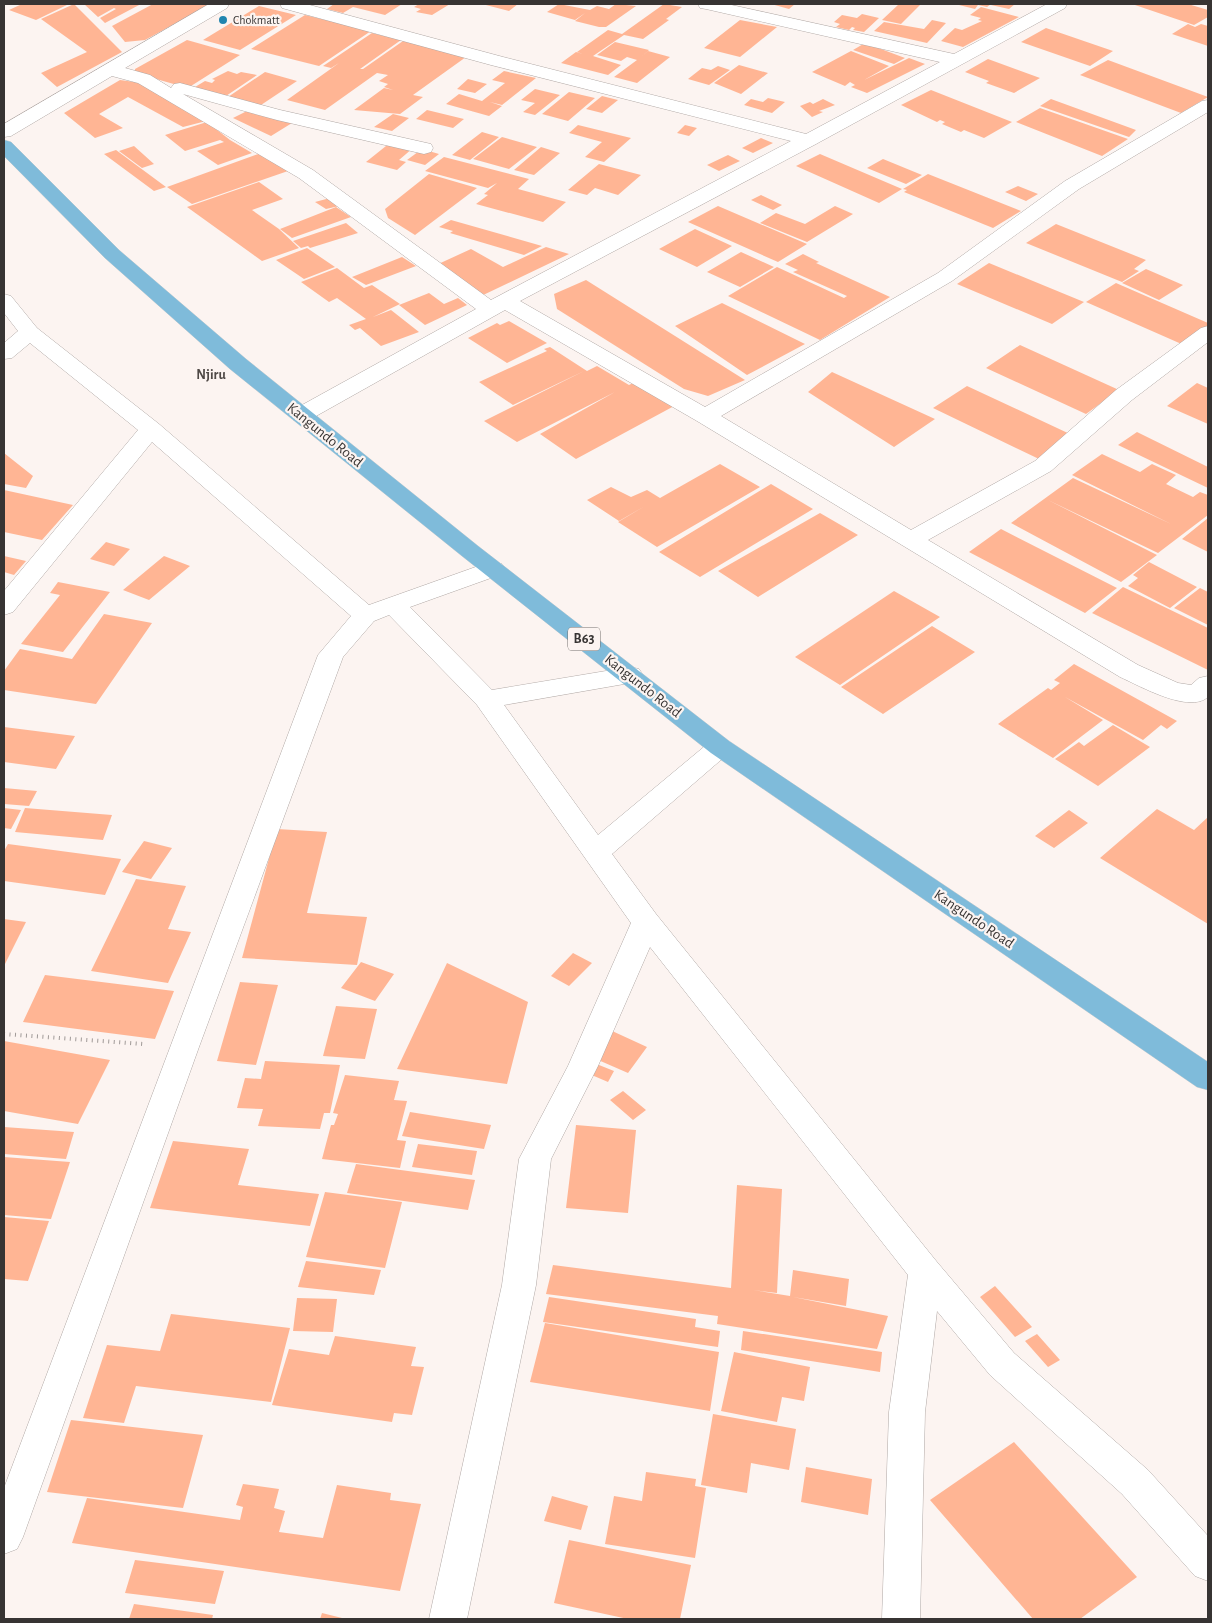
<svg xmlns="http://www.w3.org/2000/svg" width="1212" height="1623" viewBox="0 0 1212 1623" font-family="'Alegreya Sans',sans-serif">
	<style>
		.building { fill: #ffb594 }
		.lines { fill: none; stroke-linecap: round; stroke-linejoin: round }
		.minor-casing { stroke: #b0a8a5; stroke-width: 1 }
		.trunk-casing { stroke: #d3d2d2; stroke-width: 1 }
		.path { stroke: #9f9997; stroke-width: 4; stroke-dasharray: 1 4.5; stroke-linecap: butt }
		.minor { fill: #fff; fill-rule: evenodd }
		.trunk { fill: #7fbbda; fill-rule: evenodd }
		.poi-dot { fill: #2185af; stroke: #fcf4f1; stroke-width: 2 }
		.labels { text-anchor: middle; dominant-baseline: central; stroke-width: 4.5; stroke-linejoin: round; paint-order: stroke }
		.far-poi-label { font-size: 12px; fill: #373433; stroke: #fcf4f1; text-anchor: start }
		.far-neighbourhood-label { font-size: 14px; font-weight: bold; fill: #4f4946; stroke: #fcf4f1 }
		.shield { fill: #fcf4f1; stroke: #726e6c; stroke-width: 1 }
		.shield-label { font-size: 14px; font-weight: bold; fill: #373433 }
		.street-label { font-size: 15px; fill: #373433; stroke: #fcf4f1 }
	</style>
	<rect width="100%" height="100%" fill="#fcf4f1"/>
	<path class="building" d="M 22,4 L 69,4 L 36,20 L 9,10 Z
		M 74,4 L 122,52 L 57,87 L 41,73 L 87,52 L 41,19 Z
		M 84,4 L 141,4 L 105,23 L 100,18 L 116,9 L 114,8 L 98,17 Z
		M 153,4 L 211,4 L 145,40 L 125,42 L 112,26 Z
		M 334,4 L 402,4 L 385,15 L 353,7 L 343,13 L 327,9 Z
		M 419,4 L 429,5 L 450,4 L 432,15 L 416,12 L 421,9 L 414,7 Z
		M 482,4 L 518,4 L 509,11 Z
		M 559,4 L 590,10 L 597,6 L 609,9 L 616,4 L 636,6 L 606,27 L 599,27 L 575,21 L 585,13 L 575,20 L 547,12 Z
		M 664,4 L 682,7 L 666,19 L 669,20 L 643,39 L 624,35 L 593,56 L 621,65 L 608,75 L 561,63 L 576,52 L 583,54 L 577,52 L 608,30 L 622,34 Z
		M 771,4 L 795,4 L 789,9 Z
		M 899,4 L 920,5 L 901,24 L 882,20 Z
		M 955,4 L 991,4 L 987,7 L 978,5 L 975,9 Z
		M 993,4 L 1015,4 L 1009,9 L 991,5 Z
		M 1132,4 L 1188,4 L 1208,10 L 1208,17 L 1194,25 Z
		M 259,6 L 296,15 L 240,50 L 203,40 Z
		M 981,7 L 1019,17 L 963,47 L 941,41 L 955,28 L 962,30 L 982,21 L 978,20 L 981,18 L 970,15 Z
		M 862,14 L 879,18 L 864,32 L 853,30 L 855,28 L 852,27 L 849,30 L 836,27 L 840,24 L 834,22 L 842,15 L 857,18 Z
		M 305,15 L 371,31 L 319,66 L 251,49 Z
		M 740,20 L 777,27 L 740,57 L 704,48 Z
		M 932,20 L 946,23 L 927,43 L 874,31 L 884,22 L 924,29 Z
		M 1188,24 L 1195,27 L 1201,24 L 1208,26 L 1208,46 L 1172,34 Z
		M 1046,28 L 1113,51 L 1090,66 L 1021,42 Z
		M 372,33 L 401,40 L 360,69 L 363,69 L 403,41 L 466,57 L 413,95 L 423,97 L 400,114 L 354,110 L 384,88 L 393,90 L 384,87 L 388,84 L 379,81 L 388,75 L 377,73 L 325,110 L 287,100 L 339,63 L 354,67 L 339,63 L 331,68 L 323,66 Z
		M 187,40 L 240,55 L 191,86 L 195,87 L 205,81 L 212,83 L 215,80 L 212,79 L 228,71 L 237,74 L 241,72 L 257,75 L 223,98 L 135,73 L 135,69 Z
		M 615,42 L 649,50 L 641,57 L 648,51 L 670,57 L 637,83 L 614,77 L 637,60 L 627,57 L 621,61 L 597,55 Z
		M 865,43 L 905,58 L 894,64 L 853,50 Z
		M 851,51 L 889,66 L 864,80 L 909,58 L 925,64 L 867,93 L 851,87 L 855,85 L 850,82 L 845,86 L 812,72 Z
		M 988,59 L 1040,78 L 1014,93 L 986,83 L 989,81 L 965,72 Z
		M 1108,60 L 1208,97 L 1181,113 L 1080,75 Z
		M 739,65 L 768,73 L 741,94 L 714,83 Z
		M 718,66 L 730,70 L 709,85 L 688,79 L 702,68 L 711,70 Z
		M 504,71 L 536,78 L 502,105 L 490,102 L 502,106 L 489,116 L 446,104 L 459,94 L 482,101 L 505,83 L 492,80 Z
		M 265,72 L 297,81 L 258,107 L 225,99 Z
		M 468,79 L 487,84 L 475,93 L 457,89 Z
		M 120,80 L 142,83 L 210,120 L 183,127 L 128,97 L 99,114 L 123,128 L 95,138 L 64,113 Z
		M 535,89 L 560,95 L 535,115 L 523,112 L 535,103 L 521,100 Z
		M 931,90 L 1012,122 L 984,138 L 964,130 L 961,132 L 942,124 L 945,122 L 940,120 L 937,122 L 901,105 Z
		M 569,92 L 595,98 L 568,121 L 542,114 Z
		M 602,96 L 618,100 L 602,113 L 586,109 Z
		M 768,98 L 785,102 L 772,113 L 744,105 L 751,99 L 763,102 Z
		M 823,99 L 835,105 L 819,111 L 823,112 L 812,117 L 800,106 L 810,102 L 813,104 Z
		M 1051,99 L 1136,130 L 1129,137 L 1040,106 Z
		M 1040,108 L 1128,139 L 1102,156 L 1016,122 Z
		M 249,110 L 292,123 L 271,136 L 233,118 Z
		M 427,110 L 464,119 L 453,128 L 416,119 Z
		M 393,114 L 409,118 L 392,131 L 374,127 Z
		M 207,122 L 230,140 L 252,153 L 218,165 L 197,151 L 224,142 L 220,140 L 185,151 L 165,135 Z
		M 578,125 L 631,138 L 604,162 L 585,157 L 602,142 L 569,133 Z
		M 685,125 L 697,128 L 689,136 L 677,133 Z
		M 482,132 L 499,137 L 470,160 L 452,155 Z
		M 502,137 L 537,147 L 509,169 L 473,159 Z
		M 761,138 L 773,143 L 753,153 L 742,148 Z
		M 391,142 L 413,148 L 399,160 L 406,162 L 397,170 L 366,162 Z
		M 134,146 L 154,164 L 142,168 L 119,151 Z
		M 541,147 L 560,153 L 534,175 L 514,170 Z
		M 422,149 L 439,154 L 425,165 L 407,160 Z
		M 116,150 L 143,170 L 166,187 L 154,191 L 104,154 Z
		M 261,153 L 288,171 L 192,204 L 167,187 Z
		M 820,154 L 902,189 L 879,203 L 796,166 Z
		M 728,155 L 740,161 L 719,171 L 707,165 Z
		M 444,157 L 529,179 L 518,189 L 566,202 L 543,222 L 476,204 L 488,195 L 484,194 L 497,183 L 488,188 L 425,171 Z
		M 883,159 L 922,175 L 906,184 L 867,168 Z
		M 599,164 L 641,175 L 618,195 L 595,188 L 587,195 L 568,190 Z
		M 429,174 L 477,188 L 415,235 L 388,218 L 385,209 Z
		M 928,174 L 1021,211 L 993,228 L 904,192 L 907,190 L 903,189 Z
		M 259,182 L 283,199 L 252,210 L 279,229 L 299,248 L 262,261 L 187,207 Z
		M 1018,186 L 1038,194 L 1026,201 L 1005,192 Z
		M 761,195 L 782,205 L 773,210 L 751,200 Z
		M 330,198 L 339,206 L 326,209 L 315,202 Z
		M 718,206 L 807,244 L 778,262 L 688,222 Z
		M 835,206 L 853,214 L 807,242 L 760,223 L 776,213 L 805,224 Z
		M 336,207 L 351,217 L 292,238 L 280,229 Z
		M 451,220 L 542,246 L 524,255 L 450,233 L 453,231 L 439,227 Z
		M 346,223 L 358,233 L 310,248 L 308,246 L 301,248 L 293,241 Z
		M 1056,224 L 1146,260 L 1134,269 L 1139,271 L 1122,282 L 1026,243 Z
		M 695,229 L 732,246 L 697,267 L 659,249 Z
		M 546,247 L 569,254 L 479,297 L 434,266 L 471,249 L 503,267 Z
		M 307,248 L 335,267 L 304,279 L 276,260 Z
		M 741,252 L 774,267 L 740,287 L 707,272 Z
		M 803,254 L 819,262 L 816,263 L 890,297 L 820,340 L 728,296 L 777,267 L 844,298 L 847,296 L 793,272 L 798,270 L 785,264 Z
		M 402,257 L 416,266 L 366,285 L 352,277 Z
		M 989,263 L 1084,302 L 1052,324 L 957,284 Z
		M 337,268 L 364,288 L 372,285 L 400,304 L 373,317 L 391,310 L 419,332 L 381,346 L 360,328 L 355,330 L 349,325 L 366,319 L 337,298 L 329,302 L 301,282 Z
		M 1146,269 L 1183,285 L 1159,300 L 1122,283 Z
		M 586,280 L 745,380 L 708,396 L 684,389 L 557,309 L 554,294 Z
		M 1116,283 L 1208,323 L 1208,332 L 1186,346 L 1086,302 Z
		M 429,293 L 444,304 L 458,298 L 467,305 L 425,325 L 399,305 Z
		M 722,303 L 805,344 L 747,375 L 675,326 Z
		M 509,321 L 547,343 L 507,363 L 468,338 L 497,323 L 500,325 Z
		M 1020,345 L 1119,390 L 1086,414 L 986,368 Z
		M 550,347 L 587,371 L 597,366 L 629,385 L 637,381 L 676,405 L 576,459 L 540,434 L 615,392 L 517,442 L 484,421 L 584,371 L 513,405 L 479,382 L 547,351 L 544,349 Z
		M 832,372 L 935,419 L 894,447 L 808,392 Z
		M 1197,383 L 1208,388 L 1208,424 L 1167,406 Z
		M 967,386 L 1072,435 L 1039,459 L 933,408 Z
		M 1137,432 L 1208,467 L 1208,488 L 1118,445 Z
		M 4,453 L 33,476 L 26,488 L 4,484 Z
		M 1102,454 L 1140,472 L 1152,464 L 1176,475 L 1166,484 L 1193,497 L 1200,492 L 1208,495 L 1208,515 L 1158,553 L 1048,500 L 1157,555 L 1121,582 L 1011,523 L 1073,478 L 1171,524 L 1072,475 Z
		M 720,464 L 760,487 L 657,547 L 618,522 L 645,506 L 619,521 L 587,500 L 611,487 L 631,497 L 647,490 L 660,498 Z
		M 771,484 L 813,509 L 700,577 L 659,552 Z
		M 4,490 L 73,505 L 42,540 L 4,532 Z
		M 820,513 L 858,535 L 758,597 L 718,571 Z
		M 1208,518 L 1208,552 L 1182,539 Z
		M 1001,529 L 1117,588 L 1085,613 L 969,552 Z
		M 106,542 L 130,549 L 114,566 L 90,559 Z
		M 4,556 L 26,561 L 14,575 L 4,572 Z
		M 164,556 L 190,566 L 149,600 L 123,590 Z
		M 1149,562 L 1197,587 L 1170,608 L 1128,586 L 1138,578 L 1133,575 Z
		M 58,582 L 110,592 L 63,652 L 21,644 L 60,595 L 50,593 Z
		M 1123,587 L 1208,628 L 1208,670 L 1092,613 Z
		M 1200,588 L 1208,592 L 1208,625 L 1174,608 Z
		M 894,591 L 940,617 L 840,685 L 795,657 Z
		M 104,614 L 152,623 L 96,704 L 4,690 L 4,671 L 20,649 L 72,659 Z
		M 932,626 L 975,652 L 883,714 L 841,687 Z
		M 1074,664 L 1177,721 L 1167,729 L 1161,725 L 1143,740 L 1065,697 L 1103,720 L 1053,758 L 998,724 L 1048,688 L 1051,690 L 1060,683 L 1054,680 Z
		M 1113,725 L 1150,747 L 1098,786 L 1055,759 L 1079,742 L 1084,746 Z
		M 4,727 L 75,736 L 56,769 L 4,762 Z
		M 4,788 L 37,791 L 29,806 L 4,804 Z
		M 4,808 L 21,810 L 11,829 L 4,828 Z
		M 25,808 L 112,815 L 103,840 L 15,832 Z
		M 1157,809 L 1194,830 L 1208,817 L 1208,924 L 1100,858 Z
		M 1069,810 L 1088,823 L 1054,848 L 1035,836 Z
		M 277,829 L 327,832 L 307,913 L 367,917 L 357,965 L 242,958 Z
		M 144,841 L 172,848 L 151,879 L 122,872 Z
		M 8,844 L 121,859 L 105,895 L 4,881 L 4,851 Z
		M 136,879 L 186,886 L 168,929 L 191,932 L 168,983 L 91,971 Z
		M 4,919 L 26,922 L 4,966 Z
		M 573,953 L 592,963 L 569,986 L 551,976 Z
		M 361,962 L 394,974 L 375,1001 L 341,988 Z
		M 447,963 L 528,1002 L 507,1084 L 397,1069 Z
		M 45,975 L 174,991 L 155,1039 L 23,1022 Z
		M 240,982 L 278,985 L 256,1065 L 217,1061 Z
		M 336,1006 L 377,1009 L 365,1059 L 323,1056 Z
		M 610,1030 L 647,1047 L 628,1073 L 589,1056 Z
		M 4,1041 L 110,1060 L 78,1124 L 4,1111 Z
		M 265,1061 L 340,1065 L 330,1113 L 324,1113 L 320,1129 L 258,1126 L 263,1109 L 237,1108 L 245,1078 L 261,1079 Z
		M 594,1063 L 614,1071 L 608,1082 L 587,1073 Z
		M 345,1075 L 399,1081 L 394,1100 L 407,1101 L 397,1140 L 406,1141 L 400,1168 L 322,1159 L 331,1125 L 334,1125 L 338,1114 L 333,1113 Z
		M 623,1091 L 646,1110 L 633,1120 L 610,1100 Z
		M 410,1112 L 491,1125 L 484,1149 L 402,1136 Z
		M 576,1125 L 636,1130 L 628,1213 L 566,1208 Z
		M 4,1127 L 74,1132 L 66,1159 L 4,1154 Z
		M 173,1141 L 249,1149 L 238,1185 L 319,1194 L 310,1226 L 150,1208 Z
		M 418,1144 L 477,1151 L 472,1175 L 412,1167 Z
		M 4,1157 L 70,1162 L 51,1219 L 4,1215 Z
		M 356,1164 L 475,1180 L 468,1210 L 347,1193 Z
		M 737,1185 L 782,1189 L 777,1293 L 753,1290 L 790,1296 L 793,1270 L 849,1279 L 846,1306 L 793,1297 L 888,1316 L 877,1349 L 717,1324 L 718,1316 L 546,1294 L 553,1265 L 731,1288 Z
		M 325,1192 L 402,1202 L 385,1268 L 306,1257 Z
		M 4,1217 L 49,1221 L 28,1281 L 4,1279 Z
		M 306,1261 L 381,1270 L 374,1295 L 298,1287 Z
		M 995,1286 L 1032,1327 L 1015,1337 L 980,1297 Z
		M 549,1297 L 696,1319 L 695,1327 L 720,1331 L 718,1347 L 543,1322 Z
		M 297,1298 L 337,1299 L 333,1332 L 293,1331 Z
		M 171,1314 L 290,1328 L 271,1402 L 136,1386 L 124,1423 L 83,1418 L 107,1345 L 160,1351 Z
		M 545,1323 L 719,1352 L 710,1411 L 530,1382 Z
		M 743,1331 L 882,1352 L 880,1372 L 741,1350 Z
		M 1037,1334 L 1060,1360 L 1048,1367 L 1025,1341 Z
		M 335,1336 L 416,1347 L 411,1366 L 424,1367 L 412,1415 L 394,1413 L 392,1422 L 272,1405 L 289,1349 L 329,1355 Z
		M 734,1352 L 810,1367 L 804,1401 L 782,1397 L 777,1422 L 721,1411 Z
		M 713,1414 L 796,1429 L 789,1470 L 751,1463 L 747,1493 L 701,1485 Z
		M 71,1420 L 203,1435 L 183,1508 L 47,1492 Z
		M 1014,1442 L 1137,1577 L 1080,1619 L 1033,1619 L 930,1500 Z
		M 806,1467 L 872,1479 L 868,1515 L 801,1502 Z
		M 646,1472 L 696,1479 L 695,1486 L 706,1488 L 695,1558 L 605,1544 L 614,1496 L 642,1501 Z
		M 243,1484 L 279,1489 L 274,1508 L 285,1511 L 279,1532 L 323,1538 L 337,1485 L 391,1493 L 390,1500 L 421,1504 L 400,1591 L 72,1543 L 87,1498 L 240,1520 L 243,1507 L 236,1505 Z
		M 552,1496 L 588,1506 L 581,1530 L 544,1521 Z
		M 569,1540 L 691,1565 L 680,1619 L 628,1619 L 554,1603 Z
		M 135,1560 L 224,1571 L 215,1604 L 125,1593 Z
		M 134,1604 L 213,1615 L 212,1619 L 129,1619 Z
		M 322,1613 L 346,1619 L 320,1619 Z"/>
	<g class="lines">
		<defs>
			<path id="minor" d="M 209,4 L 229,4 L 227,8 L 125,68 L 150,75 L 171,88 L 174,84 L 180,83 L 280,110 L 431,144 L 433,148 L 431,152 L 424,154 L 277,120 L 183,94 L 313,170 L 491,300 L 791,141 L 491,65 L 282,8 L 280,4 L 306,4 L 503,57 L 806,134 L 940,62 L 706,9 L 700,8 L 698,4 L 727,4 L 954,54 L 1047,4 L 1067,4 L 1065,8 L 816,144 L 520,301 L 705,407 L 938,273 L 1065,181 L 1202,101 L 1208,100 L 1208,112 L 1079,189 L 952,281 L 721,416 L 911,530 L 1035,461 L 1116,390 L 1201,328 L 1208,326 L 1208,342 L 1132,400 L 1051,471 L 928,540 L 1138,665 L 1178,683 L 1191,685 L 1199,678 L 1208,676 L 1208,697 C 1189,714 1140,686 1120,677 L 697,421 L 505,310 L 309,420 L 301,422 L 293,420 L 290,415 L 293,410 L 476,309 L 299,178 L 138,83 L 112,76 L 11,136 L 4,137 L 4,124 Z
				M 4,294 L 11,296 L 37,328 L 159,424 L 369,605 L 484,564 L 493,562 L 502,564 L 505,569 L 502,574 L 410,607 L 492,690 L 630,667 L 639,669 L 643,675 L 639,681 L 630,683 L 504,705 L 598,835 L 711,741 L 720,738 L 729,741 L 733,747 L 729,753 L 612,854 L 656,914 L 937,1262 L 1014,1353 L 1148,1470 L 1208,1536 L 1208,1581 L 1195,1576 L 1122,1494 L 990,1375 L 937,1311 L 925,1412 L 920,1619 L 882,1619 L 889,1412 L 908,1275 L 650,947 L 598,1066 L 551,1159 L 536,1285 L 467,1619 L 429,1619 L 502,1285 L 519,1159 L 568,1066 L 631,923 L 477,705 L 389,615 L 374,621 L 343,657 L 199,1047 L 23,1537 L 17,1549 L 4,1554 L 4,1488 L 318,655 L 351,616 L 152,442 L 13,612 L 4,615 L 4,591 L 138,430 L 30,343 L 12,358 L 4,359 L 4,343 L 18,331 L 4,313 Z"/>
			<path id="trunk" d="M 4,140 L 11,142 L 119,250 L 246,359 L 478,546 L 729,741 L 1208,1062 L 1208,1090 L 1197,1087 L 711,753 L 462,556 L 230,369 L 105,258 L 4,156 Z"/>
		</defs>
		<use href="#minor" class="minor-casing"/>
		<use href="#trunk" class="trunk-casing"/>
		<path class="path" d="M 4,1034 L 143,1044"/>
		<use href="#minor" class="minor"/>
		<use href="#trunk" class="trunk"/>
	</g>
	<circle class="poi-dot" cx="223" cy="20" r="5"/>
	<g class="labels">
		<g class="far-poi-label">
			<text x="233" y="20">Chokmatt</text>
		</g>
		<g class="far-neighbourhood-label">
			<text x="211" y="375">Njiru</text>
		</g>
		<rect class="shield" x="568" y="627.5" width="32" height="23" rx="4"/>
		<g class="shield-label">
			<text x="584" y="639">B63</text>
		</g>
		<g class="street-label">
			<text transform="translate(325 435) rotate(39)">Kangundo Road</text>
			<text transform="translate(643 686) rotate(38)">Kangundo Road</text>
			<text transform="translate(974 919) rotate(34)">Kangundo Road</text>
		</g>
	</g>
	<rect width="1212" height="1623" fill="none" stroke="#373433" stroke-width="10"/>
</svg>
